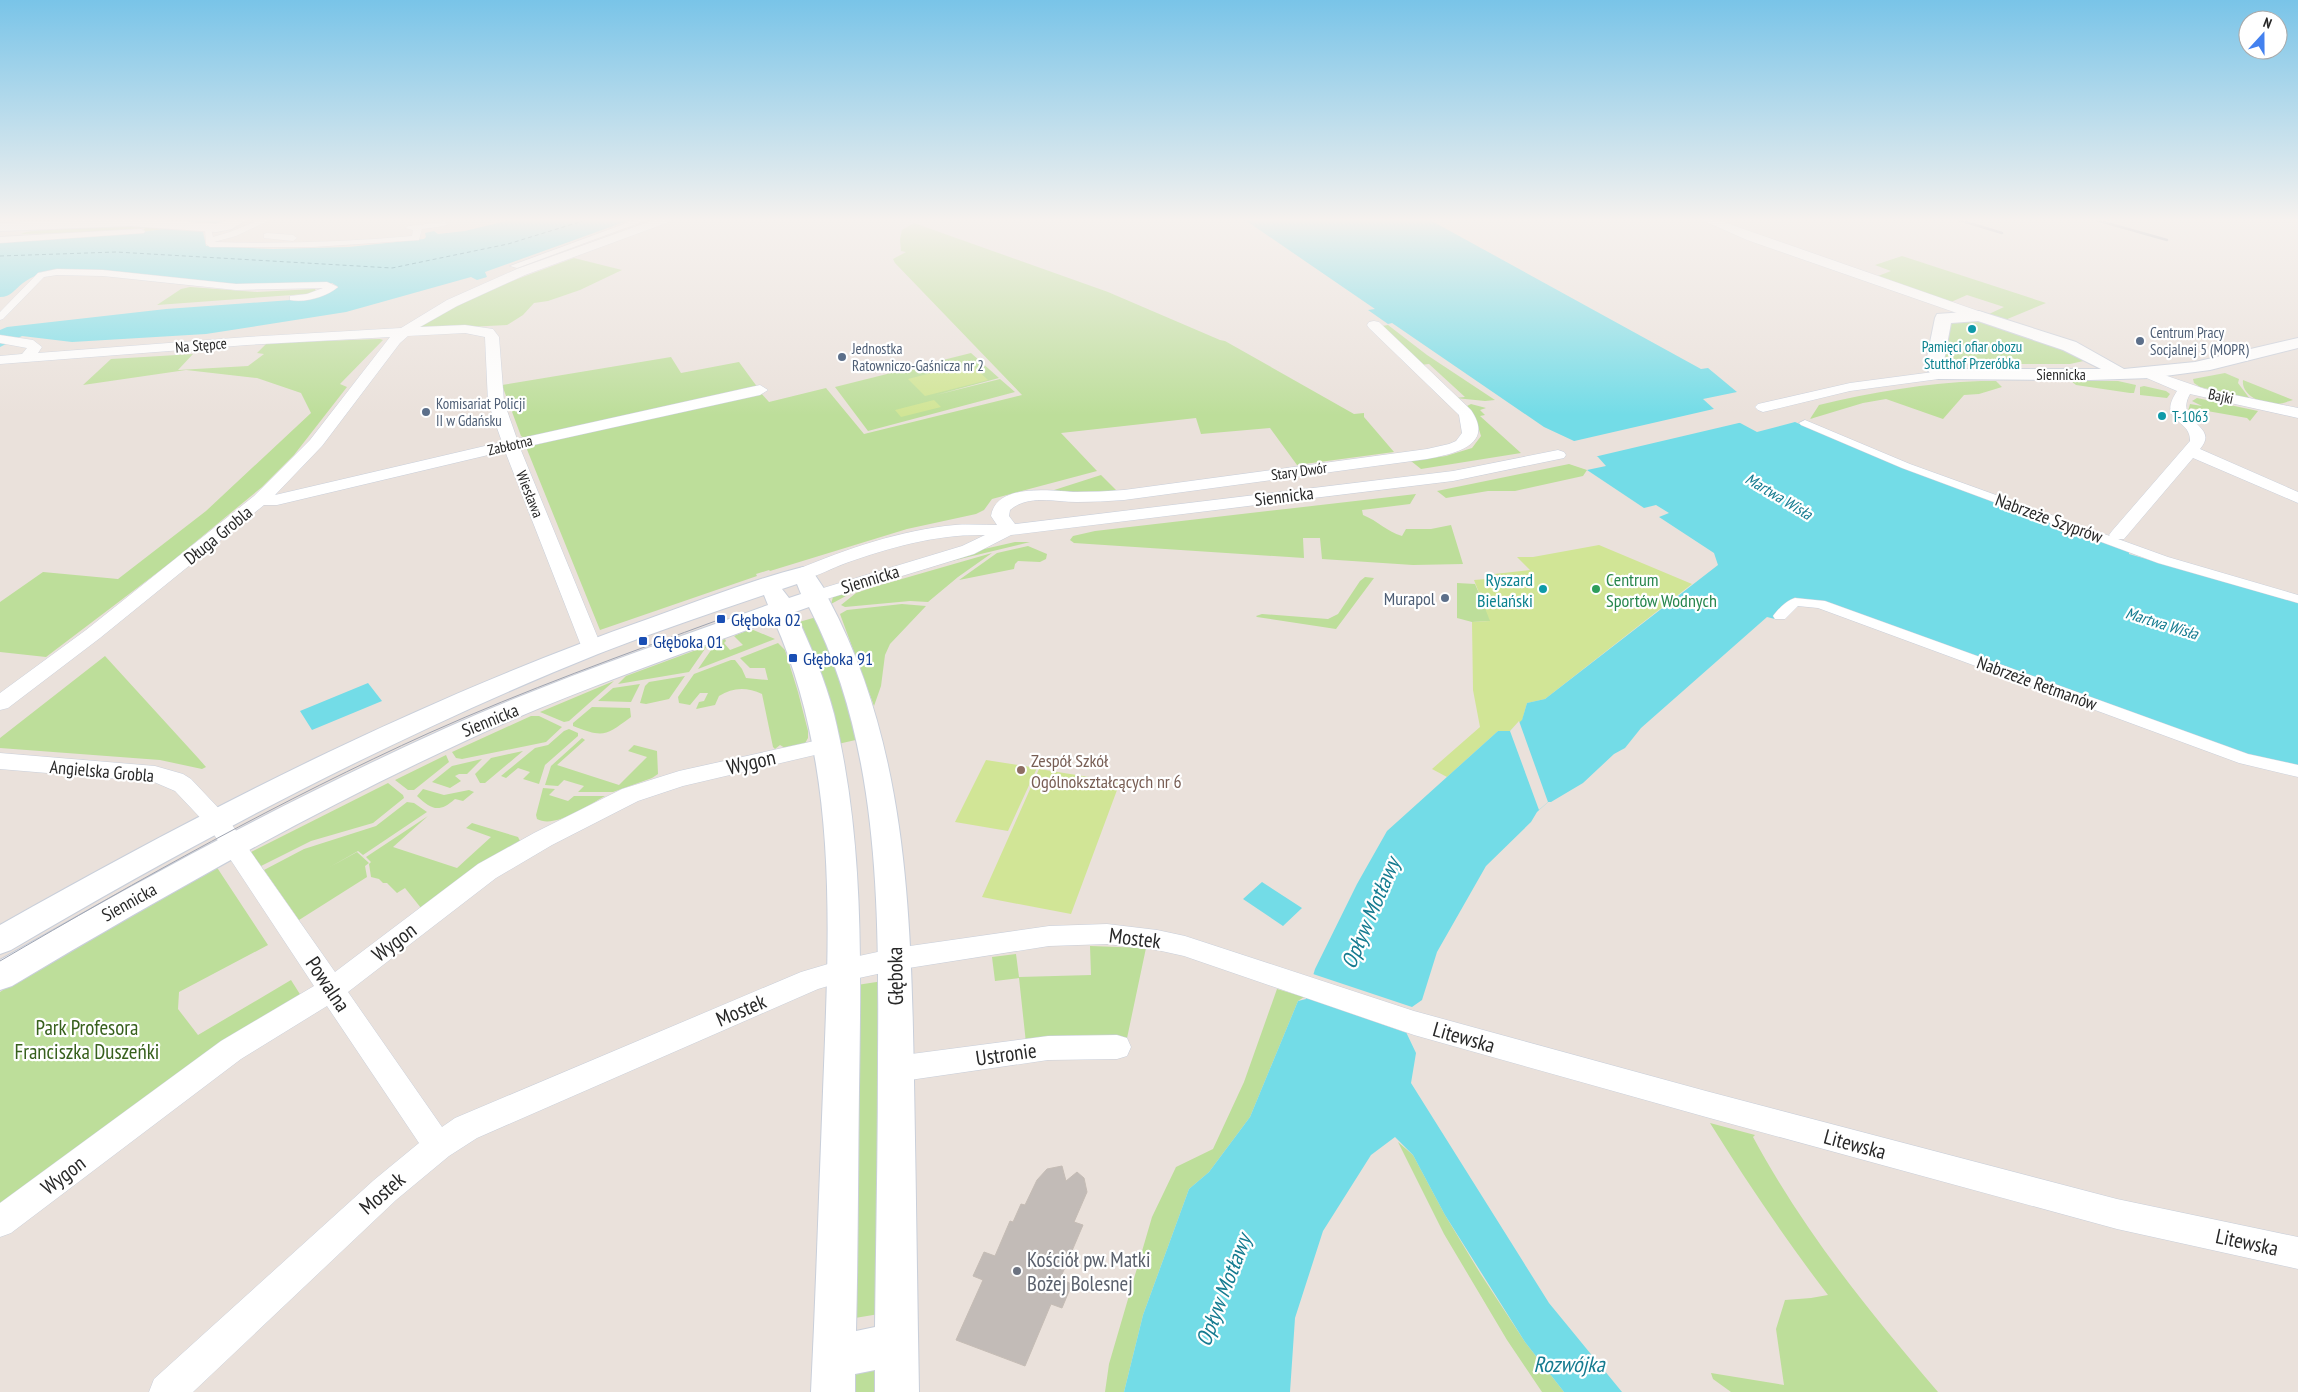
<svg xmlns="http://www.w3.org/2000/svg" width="2298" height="1392" viewBox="0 0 2298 1392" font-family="'PT Sans Narrow',sans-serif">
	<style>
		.green { fill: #bdde9a }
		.pitch { fill: #d1e596 }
		.water { fill: #73dce7 }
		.pier { fill: #eae1db }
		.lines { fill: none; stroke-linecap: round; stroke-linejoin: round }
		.ferry { stroke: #157b90; stroke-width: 1; stroke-dasharray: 4 3; stroke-linecap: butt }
		.building { fill: #c2bbb7; stroke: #c5bcb5 }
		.pedestrian-casing { stroke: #c9cfda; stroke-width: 1 }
		.minor-casing { stroke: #c9cfda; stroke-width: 1 }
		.tertiary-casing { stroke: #c9cfda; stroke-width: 2 }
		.pedestrian { fill: #fff; fill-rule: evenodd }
		.minor { fill: #fff; fill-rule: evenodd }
		.tertiary { fill: #fff; fill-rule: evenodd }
		.tram { stroke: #9ea4b2; stroke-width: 1 }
		.rail { stroke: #9ea4b2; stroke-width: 2.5 }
		.culture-dot { fill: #0f9aa8; stroke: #fff; stroke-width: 2 }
		.service-dot { fill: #5c6f8a; stroke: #fff; stroke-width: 2 }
		.leisure-dot { fill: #2e9e5b; stroke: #fff; stroke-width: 2 }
		.transit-dot { fill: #1a4fb4; stroke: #fff; stroke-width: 2 }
		.education-dot { fill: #8d6e63; stroke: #fff; stroke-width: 2 }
		.worship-dot { fill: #6b7280; stroke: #fff; stroke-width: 2 }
		.labels { text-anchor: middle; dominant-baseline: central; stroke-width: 4.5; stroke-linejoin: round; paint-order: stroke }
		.far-service-label { font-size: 15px; fill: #4e5e75; stroke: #fff; text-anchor: start }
		.far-street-label { font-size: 15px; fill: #282828; stroke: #fff }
		.far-culture-label { font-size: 15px; fill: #0d838f; stroke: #fff }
		.far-water-label { font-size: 16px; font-style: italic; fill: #157b90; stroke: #fff }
		.street-label { font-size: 18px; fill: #282828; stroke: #fff }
		.culture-label { font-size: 18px; fill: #0d838f; stroke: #fff; text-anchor: end }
		.leisure-label { font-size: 18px; fill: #27864d; stroke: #fff; text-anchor: start }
		.service-label { font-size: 18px; fill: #4e5e75; stroke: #fff; text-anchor: end }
		.transit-label { font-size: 18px; fill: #164399; stroke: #fff; text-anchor: start }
		.education-label { font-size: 18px; fill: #785e54; stroke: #fff; text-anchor: start }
		.near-street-label { font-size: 21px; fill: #282828; stroke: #fff }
		.near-park-label { font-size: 21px; fill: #37601d; stroke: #fff }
		.near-worship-label { font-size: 21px; fill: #5b616d; stroke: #fff; text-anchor: start }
		.near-water-label { font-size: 22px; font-style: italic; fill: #157b90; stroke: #fff }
	</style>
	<rect width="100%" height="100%" fill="#eae1db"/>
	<path class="green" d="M 914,223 L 1108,292 L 1220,340 L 1225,341 L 1354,414 L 1364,413 L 1364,417 L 1394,452 L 1297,465 L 1270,428 L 1201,434 L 1196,418 L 1061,433 L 1097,471 L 992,499 L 984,510 L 976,514 L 907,529 L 770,571 L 769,570 L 756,574 L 757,576 L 600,630 L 526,447 L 761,393 L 769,402 L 826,388 L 864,434 L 1022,395 L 895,263 L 893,259 L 906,252 L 901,251 L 900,239 L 902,230 Z
		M 128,225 L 171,228 L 142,232 L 145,228 L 68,233 L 21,234 C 29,228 112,226 128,225 Z
		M 1902,256 L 2046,303 L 2005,320 L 1989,314 L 2004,307 L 1967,295 L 1951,302 L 1878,276 L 1891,271 L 1875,265 Z
		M 574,258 L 622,270 L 580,290 L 548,301 L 534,303 L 523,315 L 507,325 L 429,329 L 416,327 L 493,288 Z
		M 190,287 L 257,292 L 315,289 L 316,291 L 306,294 L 157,305 L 181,289 Z
		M 1970,318 L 2085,357 L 2088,360 L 2070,364 L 1954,364 L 1944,360 L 1947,323 Z
		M 1388,325 L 1427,355 L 1495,400 L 1485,401 L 1456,398 L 1465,397 L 1429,364 L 1420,365 L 1382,326 Z
		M 380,339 L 383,340 L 340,384 L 347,387 L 294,455 L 262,487 L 170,563 L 46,657 L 0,652 L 0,602 L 43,572 L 118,579 L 206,511 L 311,413 L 301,393 L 257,378 L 186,370 L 83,385 L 111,359 L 193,354 L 178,370 L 248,366 L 264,354 L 257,353 L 267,343 Z
		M 971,353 L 999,378 L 936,395 L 1000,379 L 1015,392 L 868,431 L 835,387 Z
		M 671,357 L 681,373 L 739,362 L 758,388 L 524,438 L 521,436 L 502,385 Z
		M 2225,373 L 2239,379 L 2238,383 L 2250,399 L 2200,387 L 2194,383 L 2193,379 Z
		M 2243,380 L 2293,400 C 2288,401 2282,404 2277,404 C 2264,405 2241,396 2243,380 Z
		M 1981,381 L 1996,381 L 2002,387 L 1979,394 L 1964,395 L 1943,419 L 1886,399 L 1863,403 L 1810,419 L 1819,405 C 1873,392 1926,383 1981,381 Z
		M 2071,381 L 2118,381 L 2136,385 L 2134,393 L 2130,393 L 2076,385 Z
		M 2144,386 L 2166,391 L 2170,394 L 2167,398 L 2140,395 L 2140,387 Z
		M 2197,398 L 2258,411 L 2250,421 L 2247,418 L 2190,408 L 2191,412 L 2188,411 L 2190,404 L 2202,406 L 2192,401 Z
		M 1471,404 L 1486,408 L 1480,410 L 1485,415 L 1480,416 L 1521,453 L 1421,469 L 1411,461 L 1446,456 L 1472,448 L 1481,436 L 1476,420 L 1467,406 Z
		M 1569,464 L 1587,470 L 1583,476 L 1515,491 L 1488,491 L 1446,498 L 1437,491 Z
		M 1101,475 L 1117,491 L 1048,492 Z
		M 1416,494 L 1410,504 L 1362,510 L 1363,515 C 1378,521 1386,531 1402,536 L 1406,529 L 1431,529 L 1451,525 L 1463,564 L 1413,565 L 1322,559 L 1320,538 L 1303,538 L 1304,558 L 1074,543 L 1070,540 L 1073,536 L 1095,531 Z
		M 1015,542 L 1030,542 L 931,566 L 859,589 L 831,604 L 833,597 L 958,555 Z
		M 1028,546 L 1047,554 L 1046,559 L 1040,562 L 1018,561 L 1015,564 L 1014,569 L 959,580 L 997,553 Z
		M 992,553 L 958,577 L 928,602 L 910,601 L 845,607 L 841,605 L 856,593 L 874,587 Z
		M 1365,577 L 1374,578 L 1336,629 L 1257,617 L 1256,616 L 1262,614 L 1328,619 L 1338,614 L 1360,581 Z
		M 1457,583 L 1475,584 L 1491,621 L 1472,622 L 1457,618 Z
		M 902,604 L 926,606 L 890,644 L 885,655 L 881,686 L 874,706 L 840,614 L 847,610 Z
		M 820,616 L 860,739 L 838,744 L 818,666 L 799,622 Z
		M 751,629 L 775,639 L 698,669 L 716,643 L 725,639 L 726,641 L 724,643 L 730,650 L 743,645 L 734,636 Z
		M 778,643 L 785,650 L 798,692 L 808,731 L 808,738 L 804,745 L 785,748 L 780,745 L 775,749 L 773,747 L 762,694 C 747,687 733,687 719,696 L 715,705 L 696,709 L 699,702 L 704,701 L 708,693 L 700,693 L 690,705 L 679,703 L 678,697 L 694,674 L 731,660 L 735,660 L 742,669 L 746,678 L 768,680 L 765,668 L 750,668 L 740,658 Z
		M 707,646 L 689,672 L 618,684 L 626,676 Z
		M 105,656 L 199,759 L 206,767 L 202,769 L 160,760 L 0,748 L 0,738 Z
		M 685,676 L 669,699 L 646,704 L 640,703 L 645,686 L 649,682 Z
		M 614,681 L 569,721 L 564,722 L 540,712 Z
		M 640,684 L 631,702 L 598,701 L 613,688 Z
		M 592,707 L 630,708 L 631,717 C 605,736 604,738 573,726 L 573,723 Z
		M 531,716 L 539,716 L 562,727 L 546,742 L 462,759 L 456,758 L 452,752 Z
		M 569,729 L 578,733 L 578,736 L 545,765 L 539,784 L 523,779 L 530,772 L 518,768 L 506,778 L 501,776 L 535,748 L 548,745 L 564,731 Z
		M 582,738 L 585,740 L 557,765 L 619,785 L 647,757 L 628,751 L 634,745 L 657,751 L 658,774 L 652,778 L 613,792 L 578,792 L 584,786 L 564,780 L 558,786 L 545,785 L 551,766 Z
		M 523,751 L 485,783 L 480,783 L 475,774 L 491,758 Z
		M 446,755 L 449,762 L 414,790 L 408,790 L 395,780 Z
		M 482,759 L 467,774 L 459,774 L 455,776 L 461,781 L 450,788 L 432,782 L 452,766 Z
		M 388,783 L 403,795 L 404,798 L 373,823 L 311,841 L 261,866 L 251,852 Z
		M 543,788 L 555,789 L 549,795 L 568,801 L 574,796 L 605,796 C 588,805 555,829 537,819 L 536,815 Z
		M 423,789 L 444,795 L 469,790 L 474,792 L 463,801 L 455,799 C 439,813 432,810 417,796 Z
		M 407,802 L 414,803 L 427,812 L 363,855 L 358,851 L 330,867 L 357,852 L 369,863 L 365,866 L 367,877 L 299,920 L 264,870 L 304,849 L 376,826 Z
		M 428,816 L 393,847 L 457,868 L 491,837 L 466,828 L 472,823 L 518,837 L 520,841 L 421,908 L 405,888 L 397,893 L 387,883 L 383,883 L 379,879 L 371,877 L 369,864 L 371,862 L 366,857 Z
		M 216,866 L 268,945 L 179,992 L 178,1009 L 198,1035 L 291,980 L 303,999 L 0,1216 L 0,992 L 33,970 Z
		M 1090,946 L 1146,948 L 1126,1043 L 1026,1043 L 1019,978 L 995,981 L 992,957 L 1016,954 L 1019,977 L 1091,975 Z
		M 883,981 L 885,1313 L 849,1319 L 857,985 Z
		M 1277,989 L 1304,997 L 1298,1001 L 1250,1117 L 1209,1172 L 1189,1189 L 1143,1315 L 1124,1392 L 1105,1392 L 1109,1364 L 1152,1217 L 1176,1167 L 1213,1149 L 1244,1082 Z
		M 1710,1123 L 1755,1135 L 1753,1137 C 1805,1233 1868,1310 1938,1392 L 1731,1392 L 1713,1379 L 1711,1373 L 1784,1385 L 1776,1329 L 1785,1300 L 1811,1298 L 1828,1295 C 1785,1239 1747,1182 1710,1123 Z
		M 1398,1142 L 1413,1155 L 1445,1215 L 1480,1273 L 1525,1342 L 1564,1392 L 1542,1392 L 1507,1340 L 1444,1234 Z
		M 883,1365 L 884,1392 L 849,1392 L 849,1370 Z"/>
	<path class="pitch" d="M 970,363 L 988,380 L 925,396 L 908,379 Z
		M 934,400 L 941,407 L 901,417 L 895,410 Z
		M 1599,545 L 1692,584 L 1545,699 L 1527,703 L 1522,721 L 1510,731 L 1498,731 L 1447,777 L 1432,769 L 1480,727 L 1473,690 L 1472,622 L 1490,621 L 1474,580 L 1486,579 L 1485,575 L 1530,570 L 1517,557 L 1533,557 Z
		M 986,760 L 1037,768 L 1008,831 L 955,822 Z
		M 1039,769 L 1120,782 L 1071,914 L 982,897 Z"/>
	<path class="water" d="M 184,220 L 223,220 L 203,232 L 206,246 L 273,249 L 349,247 L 424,239 L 426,237 L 425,233 L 434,231 L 438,234 L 465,231 L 510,220 L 630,220 L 485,272 L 487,277 L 477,280 L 471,277 L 346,312 L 206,334 L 72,342 L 22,336 L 0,347 L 0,330 L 7,327 L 166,309 L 305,299 L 333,290 L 337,286 L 332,283 L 264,286 L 53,271 C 42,272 33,276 23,283 C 15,289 11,297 0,297 L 0,241 L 142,232 L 171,228 L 182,223 Z
		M 1245,220 L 1430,220 L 1701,369 L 1708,368 L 1737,392 L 1703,399 L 1714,409 L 1757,432 L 1795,422 L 1903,468 L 2129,550 L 2129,554 L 2298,603 L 2298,769 L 2245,757 L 1820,602 L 1791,601 L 1775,619 L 1767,617 L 1641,728 L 1625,748 L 1614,754 L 1583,783 L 1551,802 L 1548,802 L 1537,812 L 1531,822 L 1486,866 L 1437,952 L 1422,1000 L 1412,1007 L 1406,1032 L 1416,1053 L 1411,1083 L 1549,1303 L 1622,1392 L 1564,1392 L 1525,1342 L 1445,1215 L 1413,1155 L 1395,1137 L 1371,1155 L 1323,1231 L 1295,1318 L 1290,1392 L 1124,1392 L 1143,1315 L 1189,1189 L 1209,1172 L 1250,1117 L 1298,1001 L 1306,999 L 1315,969 L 1357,884 L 1387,831 L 1498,731 L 1510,731 L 1522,720 L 1527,703 L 1545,699 L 1718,565 L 1714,553 L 1659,517 L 1669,513 L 1656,505 L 1644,508 L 1587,470 L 1606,466 L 1598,457 L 1574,441 L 1544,427 L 1392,323 L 1388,324 L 1368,310 L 1375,309 Z
		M 368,683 L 382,701 L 312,730 L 300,711 Z
		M 1262,882 L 1302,908 L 1283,926 L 1243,899 Z"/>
	<path class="pier" d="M 1718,408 L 1743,422 L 1594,457 L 1570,442 Z
		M 1519,721 L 1548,802 L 1539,810 L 1510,731 Z
		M 1313,974 L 1415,1008 L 1410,1034 L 1304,997 Z"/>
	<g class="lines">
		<path class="ferry" d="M 0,256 L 116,252 L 392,268 L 508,244 L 586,220"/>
	</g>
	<path class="building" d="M 1062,1166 L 1066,1181 L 1077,1172 L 1084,1178 L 1087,1192 L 1074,1222 L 1083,1225 L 1060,1279 L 1072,1284 L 1062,1308 L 1051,1304 L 1025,1366 L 956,1340 L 983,1280 L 973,1276 L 984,1252 L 995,1256 L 1010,1221 L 1013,1222 L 1021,1204 L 1025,1205 L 1037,1180 L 1047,1169 Z"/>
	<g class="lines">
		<defs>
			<path id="pedestrian" d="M 259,220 L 270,220 L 236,236 L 214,242 C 280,244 346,242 412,236 L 413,230 L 405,228 L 409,226 L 444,222 L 448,224 L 444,226 L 422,229 L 419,240 L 313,247 L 210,247 L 206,244 L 205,229 L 211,229 L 213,237 L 230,232 Z
				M 635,220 L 647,220 L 517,268 L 510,266 Z
				M 141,229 L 145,231 L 144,233 L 0,243 L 0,237 Z
				M 267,233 L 293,235 L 297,238 L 293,241 L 264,238 L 264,234 Z
				M 57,269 L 103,270 L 236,284 L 327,282 L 338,287 C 326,297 305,303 290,300 L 290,296 L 307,294 L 323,288 L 236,290 L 103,276 L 57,275 L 44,277 L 3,319 L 0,320 L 0,312 L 38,273 Z
				M 1805,420 L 1910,464 L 2168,557 L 2298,595 L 2298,603 L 2158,563 L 1902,468 L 1801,425 L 1799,423 Z
				M 1795,598 L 1825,601 L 2248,754 L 2298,765 L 2298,777 L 2239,763 L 1818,608 L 1798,606 L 1785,619 L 1775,619 L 1773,616 C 1778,609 1787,600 1795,598 Z"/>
			<path id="minor" d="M 654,220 L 671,220 L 669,222 L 525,275 L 457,306 L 420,327 L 465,325 L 493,329 L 499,337 L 504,402 L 517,439 L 760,385 L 768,390 L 760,395 L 520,448 L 602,648 L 599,652 L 592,654 L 585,652 L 582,648 L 505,451 L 277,505 L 264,505 L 100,638 L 8,708 L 0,710 L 0,693 L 86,630 L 254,496 L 310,440 L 390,337 L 247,345 L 0,364 L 0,356 L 22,354 L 27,348 L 0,343 L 0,335 L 33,340 L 42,347 L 38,353 L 247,337 L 401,328 L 447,300 L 517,269 ZM 465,333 L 485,337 L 488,402 L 502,442 L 275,495 L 322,446 L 400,343 L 408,336 Z
				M 1702,220 L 1718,220 L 1984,313 L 1986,316 L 1979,320 L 1974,319 L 1747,240 Z
				M 1374,321 L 1379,322 L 1471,410 C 1496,446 1452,454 1427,459 L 1124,500 C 1108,501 1093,502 1077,502 C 1054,502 1029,494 1010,510 L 1009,516 L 1015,524 L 1453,471 L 1558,450 L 1564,452 L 1566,455 L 1564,458 L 1453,481 L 1011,535 L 974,554 L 817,602 L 810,600 L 807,596 L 810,592 L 962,546 L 985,535 C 938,534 891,547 846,563 C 832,568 818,576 803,580 L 796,578 L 794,574 L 796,570 C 846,549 901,530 955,525 C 969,524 983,525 997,525 L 991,516 C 996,482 1053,491 1077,492 C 1093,492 1108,491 1124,490 L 1427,449 L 1449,444 L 1456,441 L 1462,433 L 1459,415 L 1369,328 L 1367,325 L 1369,322 Z
				M 2147,369 L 2205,389 L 2298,408 L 2298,418 L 2190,394 C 2173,423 2221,425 2200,449 L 2298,492 L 2298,503 L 2193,458 L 2124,539 L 2112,539 L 2109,535 L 2112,531 L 2190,441 C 2191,418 2156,423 2177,391 L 2142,376 L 2140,373 Z
				M 1941,371 L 1946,372 L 1948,375 L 1946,378 L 1850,391 L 1763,412 L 1758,410 L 1755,407 L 1758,404 L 1850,383 Z
				M 828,738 L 836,740 L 839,745 L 836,750 L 683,786 L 638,801 L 552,845 L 496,878 L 348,992 L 442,1127 L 455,1118 L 801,972 L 845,959 L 896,948 L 1049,926 L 1107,924 L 1157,930 L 1185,936 L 1414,1011 L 1706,1091 L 2117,1199 L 2298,1237 L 2298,1269 L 2117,1229 L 1706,1117 L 1414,1035 L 1184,956 L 1157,950 L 1107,944 L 1049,946 L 896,970 L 845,981 L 818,989 L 477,1138 L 449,1156 L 396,1200 L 193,1392 L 149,1392 L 154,1379 L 374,1180 L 419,1143 L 327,1006 L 241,1059 L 11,1233 L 0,1237 L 0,1203 L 221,1041 L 314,986 L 209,827 L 175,791 L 154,782 L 0,769 L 0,753 L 155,766 L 183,774 L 191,779 L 225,815 L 335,972 L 478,864 L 534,833 L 622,789 L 679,771 Z
				M 1117,1035 L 1127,1038 L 1131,1047 L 1127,1056 L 1117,1059 L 1048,1060 L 896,1082 L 886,1078 L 882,1069 L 886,1060 L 896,1056 L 1048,1036 Z"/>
			<path id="tertiary" d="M 71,220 L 162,220 L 216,224 L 228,220 L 246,220 L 232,229 L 216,232 L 130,226 L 0,231 L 0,223 Z
				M 1979,311 L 2076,342 L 2124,369 L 2195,362 L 2298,338 L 2298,348 L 2210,370 L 2150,378 L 2090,380 L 1935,379 L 1925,367 L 1935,318 L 1937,314 ZM 1978,321 L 2063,350 L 2101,369 L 1946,369 L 1943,366 L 1951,323 Z
				M 803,567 L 811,569 L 829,596 L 828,598 C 908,746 911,916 914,1080 C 916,1184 917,1288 919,1392 L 875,1392 L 875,1370 L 855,1374 L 855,1392 L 811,1392 C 816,1292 819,1191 823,1091 C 829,932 840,769 774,620 C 671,658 565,694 465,741 C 309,813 160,898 12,986 L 0,990 L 0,960 C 146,877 293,797 446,728 C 550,681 660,644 768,605 L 764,595 C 708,614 652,633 598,654 C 394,736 200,839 11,950 L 0,954 L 0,925 C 207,808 422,698 648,619 C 699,601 751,580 803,567 ZM 797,584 L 801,594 L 789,598 L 782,589 ZM 809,607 C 880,745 879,908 878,1059 C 878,1148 876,1238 875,1327 L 856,1331 C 858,1250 858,1170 859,1089 C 861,963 864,837 834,714 C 825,679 810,645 795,612 Z"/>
		</defs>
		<use href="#pedestrian" class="pedestrian-casing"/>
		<use href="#minor" class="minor-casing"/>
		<use href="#tertiary" class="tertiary-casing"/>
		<use href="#pedestrian" class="pedestrian"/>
		<use href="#minor" class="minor"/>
		<use href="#tertiary" class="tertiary"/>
		<path class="tram" d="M 0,961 C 140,879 281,800 429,733 C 525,690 623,655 721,619"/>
		<path class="rail" d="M 1959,220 L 2002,233
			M 2096,220 L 2167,240"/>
	</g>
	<linearGradient id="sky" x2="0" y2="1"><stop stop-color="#79c4e8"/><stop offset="0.53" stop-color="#f6f2ef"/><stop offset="1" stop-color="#f6f2ef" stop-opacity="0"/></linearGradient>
	<rect width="2298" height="415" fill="url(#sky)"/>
	<g class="culture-dot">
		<circle cx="1972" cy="329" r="5"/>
		<circle cx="2162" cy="416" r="5"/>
		<circle cx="1543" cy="589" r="5"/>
	</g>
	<g class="service-dot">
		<circle cx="2140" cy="341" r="5"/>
		<circle cx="842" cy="357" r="5"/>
		<circle cx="426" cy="412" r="5"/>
		<circle cx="1445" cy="598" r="5"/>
	</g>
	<circle class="leisure-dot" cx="1596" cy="589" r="5"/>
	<g class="transit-dot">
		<rect x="716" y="614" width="10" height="10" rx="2.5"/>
		<rect x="638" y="636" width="10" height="10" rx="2.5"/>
		<rect x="788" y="653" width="10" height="10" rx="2.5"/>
	</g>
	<circle class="education-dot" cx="1021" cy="770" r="5"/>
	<circle class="worship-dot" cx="1017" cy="1271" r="5"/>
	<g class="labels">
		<g class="far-service-label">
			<text x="2150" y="332">Centrum Pracy<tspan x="2150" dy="17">Socjalnej 5 (MOPR)</tspan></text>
			<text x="852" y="348">Jednostka<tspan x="852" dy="17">Ratowniczo-Gaśnicza nr 2</tspan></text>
			<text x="436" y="403">Komisariat Policji<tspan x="436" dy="17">II w Gdańsku</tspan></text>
		</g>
		<g class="far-street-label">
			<text transform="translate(201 345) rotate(-5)">Na Stępce</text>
			<text x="2061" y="374">Siennicka</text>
			<text transform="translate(2221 396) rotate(12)">Bajki</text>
			<text transform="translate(510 445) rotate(-13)">Zabłotna</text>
			<text transform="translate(1299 471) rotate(-8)">Stary Dwór</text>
			<text transform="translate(530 494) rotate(68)">Wiesława</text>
		</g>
		<g class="far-culture-label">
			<text x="1972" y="346">Pamięci ofiar obozu<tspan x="1972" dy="17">Stutthof Przeróbka</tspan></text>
			<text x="2172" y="416" text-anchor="start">T-1063</text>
		</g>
		<g class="far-water-label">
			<text transform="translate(1779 496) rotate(31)">Martwa Wisła</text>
			<text transform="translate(2162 623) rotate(17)">Martwa Wisła</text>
		</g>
		<g class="street-label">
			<text transform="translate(1284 496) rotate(-7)">Siennicka</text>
			<text transform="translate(2049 518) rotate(20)">Nabrzeże Szyprów</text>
			<text transform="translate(218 535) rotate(-39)">Długa Grobla</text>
			<text transform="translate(870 579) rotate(-17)">Siennicka</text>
			<text transform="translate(2037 683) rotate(20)">Nabrzeże Retmanów</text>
			<text transform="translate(490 720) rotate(-22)">Siennicka</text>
			<text transform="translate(102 771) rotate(5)">Angielska Grobla</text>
			<text transform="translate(129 902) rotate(-29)">Siennicka</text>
		</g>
		<g class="culture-label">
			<text x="1533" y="579">Ryszard<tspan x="1533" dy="21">Bielański</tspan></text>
		</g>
		<g class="leisure-label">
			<text x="1606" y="579">Centrum<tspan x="1606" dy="21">Sportów Wodnych</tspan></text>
		</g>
		<g class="service-label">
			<text x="1435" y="598">Murapol</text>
		</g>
		<g class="transit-label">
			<text x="731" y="619">Głęboka 02</text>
			<text x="653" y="641">Głęboka 01</text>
			<text x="803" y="658">Głęboka 91</text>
		</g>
		<g class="education-label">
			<text x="1031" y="760">Zespół Szkół<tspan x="1031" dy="21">Ogólnokształcących nr 6</tspan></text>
		</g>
		<g class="near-street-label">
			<text transform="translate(751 762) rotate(-13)">Wygon</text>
			<text transform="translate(1135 938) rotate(7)">Mostek</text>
			<text transform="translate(394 942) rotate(-37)">Wygon</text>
			<text transform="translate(895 976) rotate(-91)">Głęboka</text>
			<text transform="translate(328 984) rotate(56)">Powalna</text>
			<text transform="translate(741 1010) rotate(-23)">Mostek</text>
			<text transform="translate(1464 1037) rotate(16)">Litewska</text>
			<text transform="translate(1006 1054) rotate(-8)">Ustronie</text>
			<text transform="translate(1855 1144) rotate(15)">Litewska</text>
			<text transform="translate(63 1175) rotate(-37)">Wygon</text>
			<text transform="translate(382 1193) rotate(-41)">Mostek</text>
			<text transform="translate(2247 1242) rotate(12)">Litewska</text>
		</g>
		<g class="near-park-label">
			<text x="87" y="1027">Park Profesora<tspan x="87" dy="24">Franciszka Duszeńki</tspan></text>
		</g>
		<g class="near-worship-label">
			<text x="1027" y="1259">Kościół pw. Matki<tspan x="1027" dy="24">Bożej Bolesnej</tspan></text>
		</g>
		<g class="near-water-label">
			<text transform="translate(1370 913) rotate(-67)">Opływ Motławy</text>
			<text transform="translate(1223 1290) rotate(-69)">Opływ Motławy</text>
			<text x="1569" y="1364">Rozwójka</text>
		</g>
	</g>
	<g transform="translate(2263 35) rotate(21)"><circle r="24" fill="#ffffff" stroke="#a9a9a9"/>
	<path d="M0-4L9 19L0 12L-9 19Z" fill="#4381ef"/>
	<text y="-8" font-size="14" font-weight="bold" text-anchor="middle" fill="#282828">N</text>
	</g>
</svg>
